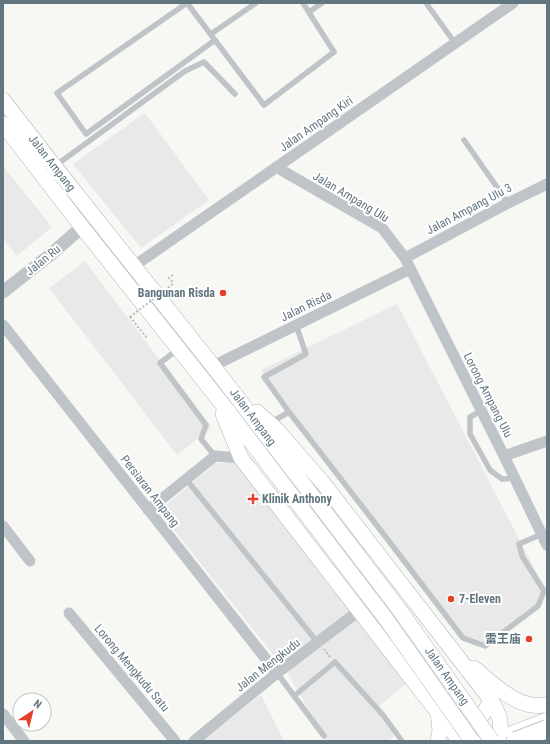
<svg xmlns="http://www.w3.org/2000/svg" width="550" height="744" viewBox="0 0 550 744" font-family="'Roboto Condensed','Noto Sans SC',sans-serif">
	<style>
		.built { fill: #e8e9e8 }
		.lines { fill: none; stroke-linecap: round; stroke-linejoin: round }
		.secondary-casing { stroke: #b0b8bc; stroke-width: 16 }
		.path { stroke: #b8bdbf; stroke-width: 2; stroke-dasharray: 2 2; stroke-linecap: butt }
		.service { stroke: #bec4c7; stroke-width: 5.5 }
		.minor { stroke: #bec4c7; stroke-width: 11 }
		.tertiary { stroke: #bec4c7; stroke-width: 13 }
		.secondary { stroke: #fff; stroke-width: 15 }
		.secondary-bridge-casing { stroke: #b0b8bc; stroke-width: 16; stroke-linecap: butt }
		.trunk-bridge-casing { stroke: #b1b7ba; stroke-width: 20; stroke-linecap: butt }
		.path-bridge { stroke: #b8bdbf; stroke-width: 2; stroke-dasharray: 2 2; stroke-linecap: butt }
		.secondary-bridge { stroke: #fff; stroke-width: 15 }
		.trunk-bridge { stroke: #fff; stroke-width: 18 }
		.poi-dot { fill: #e33f29; stroke: #fff; stroke-width: 1.5 }
		.labels { text-anchor: middle; dominant-baseline: central; stroke-width: 4; stroke-linejoin: round; paint-order: stroke }
		.street-label { font-size: 12px; fill: #627680; stroke: #fff }
		.poi-label { font-size: 12px; font-weight: bold; fill: #627680; stroke: #fff; text-anchor: end }
	</style>
	<rect width="100%" height="100%" fill="#f7f7f4"/>
	<path class="built" d="M 145,113 L 209,200 L 141,248 L 73,164 Z
		M 3,166 L 52,227 L 17,256 L 3,239 Z
		M 85,261 L 211,428 L 177,455 L 49,288 Z
		M 397,304 L 543,585 L 536,605 L 484,643 L 464,636 L 284,401 L 261,370 Z
		M 216,463 L 239,463 L 406,684 L 379,706 L 394,737 L 387,741 L 327,741 L 287,672 L 159,511 Z
		M 261,695 L 284,741 L 202,741 Z"/>
	<g class="lines">
		<defs>
			<path id="secondary" d="M 3,100 L 55,167 L 213,366 L 399,609
				M 3,124 L 82,227 L 227,410 L 386,619
				M 257,412 L 277,430 L 323,483 L 491,700 C 500,716 503,722 498,741
				M 223,414 L 241,458 L 460,741
				M 474,668 C 490,681 511,702 531,705 C 536,706 542,705 547,705
				M 438,712 L 440,731 L 438,741
				M 450,727 C 454,728 459,729 463,728 C 478,725 485,712 491,700
				M 513,733 L 547,720"/>
		</defs>
		<use href="#secondary" class="secondary-casing"/>
		<path class="path" d="M 173,275 L 169,278 L 174,283
			M 130,317 L 146,337 L 144,338
			M 324,649 L 330,657"/>
		<path class="service" d="M 187,3 L 57,93 L 86,134 L 215,40
			M 187,3 L 264,105 L 334,52 L 303,3
			M 426,3 L 455,43
			M 309,12 L 322,3
			M 211,34 L 256,3
			M 464,140 L 508,203
			M 55,166 L 185,71 L 204,62 L 235,94
			M 177,350 L 160,363 L 206,425 L 201,439 L 215,456
			M 481,411 L 470,417 L 470,434 L 490,470 L 502,479 L 515,478
			M 289,412 L 264,377 L 306,354 L 296,325
			M 270,423 L 289,412 L 385,536 L 463,638 L 485,646 L 538,606 L 544,591 L 522,556 L 519,544 L 542,534
			M 186,479 L 318,643
			M 277,673 L 324,736
			M 294,696 L 335,662 L 383,715 L 402,741"/>
		<path class="minor" d="M 276,167 L 382,228 L 405,258 L 504,456 L 547,545
			M 405,258 L 508,203 L 547,184
			M 134,266 L 513,3
			M 3,325 L 277,673
			M 213,366 L 410,269
			M 504,456 L 547,441
			M 148,510 L 215,456 L 241,458
			M 3,526 L 30,561
			M 69,613 L 175,741
			M 3,714 L 24,741
			M 194,741 L 277,673 L 360,610"/>
		<path class="tertiary" d="M 3,292 L 50,255 L 82,227"/>
		<use href="#secondary" class="secondary"/>
		<defs>
			<path id="secondary-bridge" d="M 399,609 L 492,741
				M 386,619 L 472,741"/>
			<path id="trunk-bridge" d="M 516,741 L 547,729"/>
		</defs>
		<use href="#secondary-bridge" class="secondary-bridge-casing"/>
		<use href="#trunk-bridge" class="trunk-bridge-casing"/>
		<path class="path-bridge" d="M 130,317 L 174,283"/>
		<use href="#secondary-bridge" class="secondary-bridge"/>
		<use href="#trunk-bridge" class="trunk-bridge"/>
	</g>
	<g class="poi-dot">
		<circle cx="223" cy="293" r="4"/>
		<path d="M251 493h4v4h4v4h-4v4h-4v-4h-4v-4h4z"/>
		<circle cx="451" cy="599" r="4"/>
		<circle cx="529" cy="639" r="4"/>
	</g>
	<g class="labels">
		<g class="street-label">
			<text transform="translate(316 124) rotate(-35)">Jalan Ampang Kiri</text>
			<text transform="translate(52 163) rotate(52)">Jalan Ampang</text>
			<text transform="translate(351 197) rotate(31)">Jalan Ampang Ulu</text>
			<text transform="translate(469 209) rotate(-28)">Jalan Ampang Ulu 3</text>
			<text transform="translate(43 260) rotate(-39)">Jalan Ru</text>
			<text transform="translate(306 306) rotate(-26)">Jalan Risda</text>
			<text transform="translate(488 395) rotate(63)">Lorong Ampang Ulu</text>
			<text transform="translate(253 417) rotate(53)">Jalan Ampang</text>
			<text transform="translate(150 491) rotate(52)">Persiaran Ampang</text>
			<text transform="translate(268 665) rotate(-38)">Jalan Mengkudu</text>
			<text transform="translate(132 668) rotate(50)">Lorong Mengkudu Satu</text>
			<text transform="translate(447 676) rotate(55)">Jalan Ampang</text>
		</g>
		<g class="poi-label">
			<text x="215" y="293">Bangunan Risda</text>
			<text x="262" y="499" text-anchor="start">Klinik Anthony</text>
			<text x="459" y="599" text-anchor="start">7-Eleven</text>
			<text x="521" y="639">雷王庙</text>
		</g>
	</g>
	<rect width="550" height="744" fill="none" stroke="#627680" stroke-width="8"/>
	<g transform="translate(32 712) rotate(35)"><circle r="19" fill="#ffffff" stroke="#c0c8cc"/>
	<path d="M0-3L7 15L0 10L-7 15Z" fill="#e33f29"/>
	<text y="-6" font-size="11" font-weight="bold" text-anchor="middle" fill="#627680">N</text>
	</g>
</svg>
